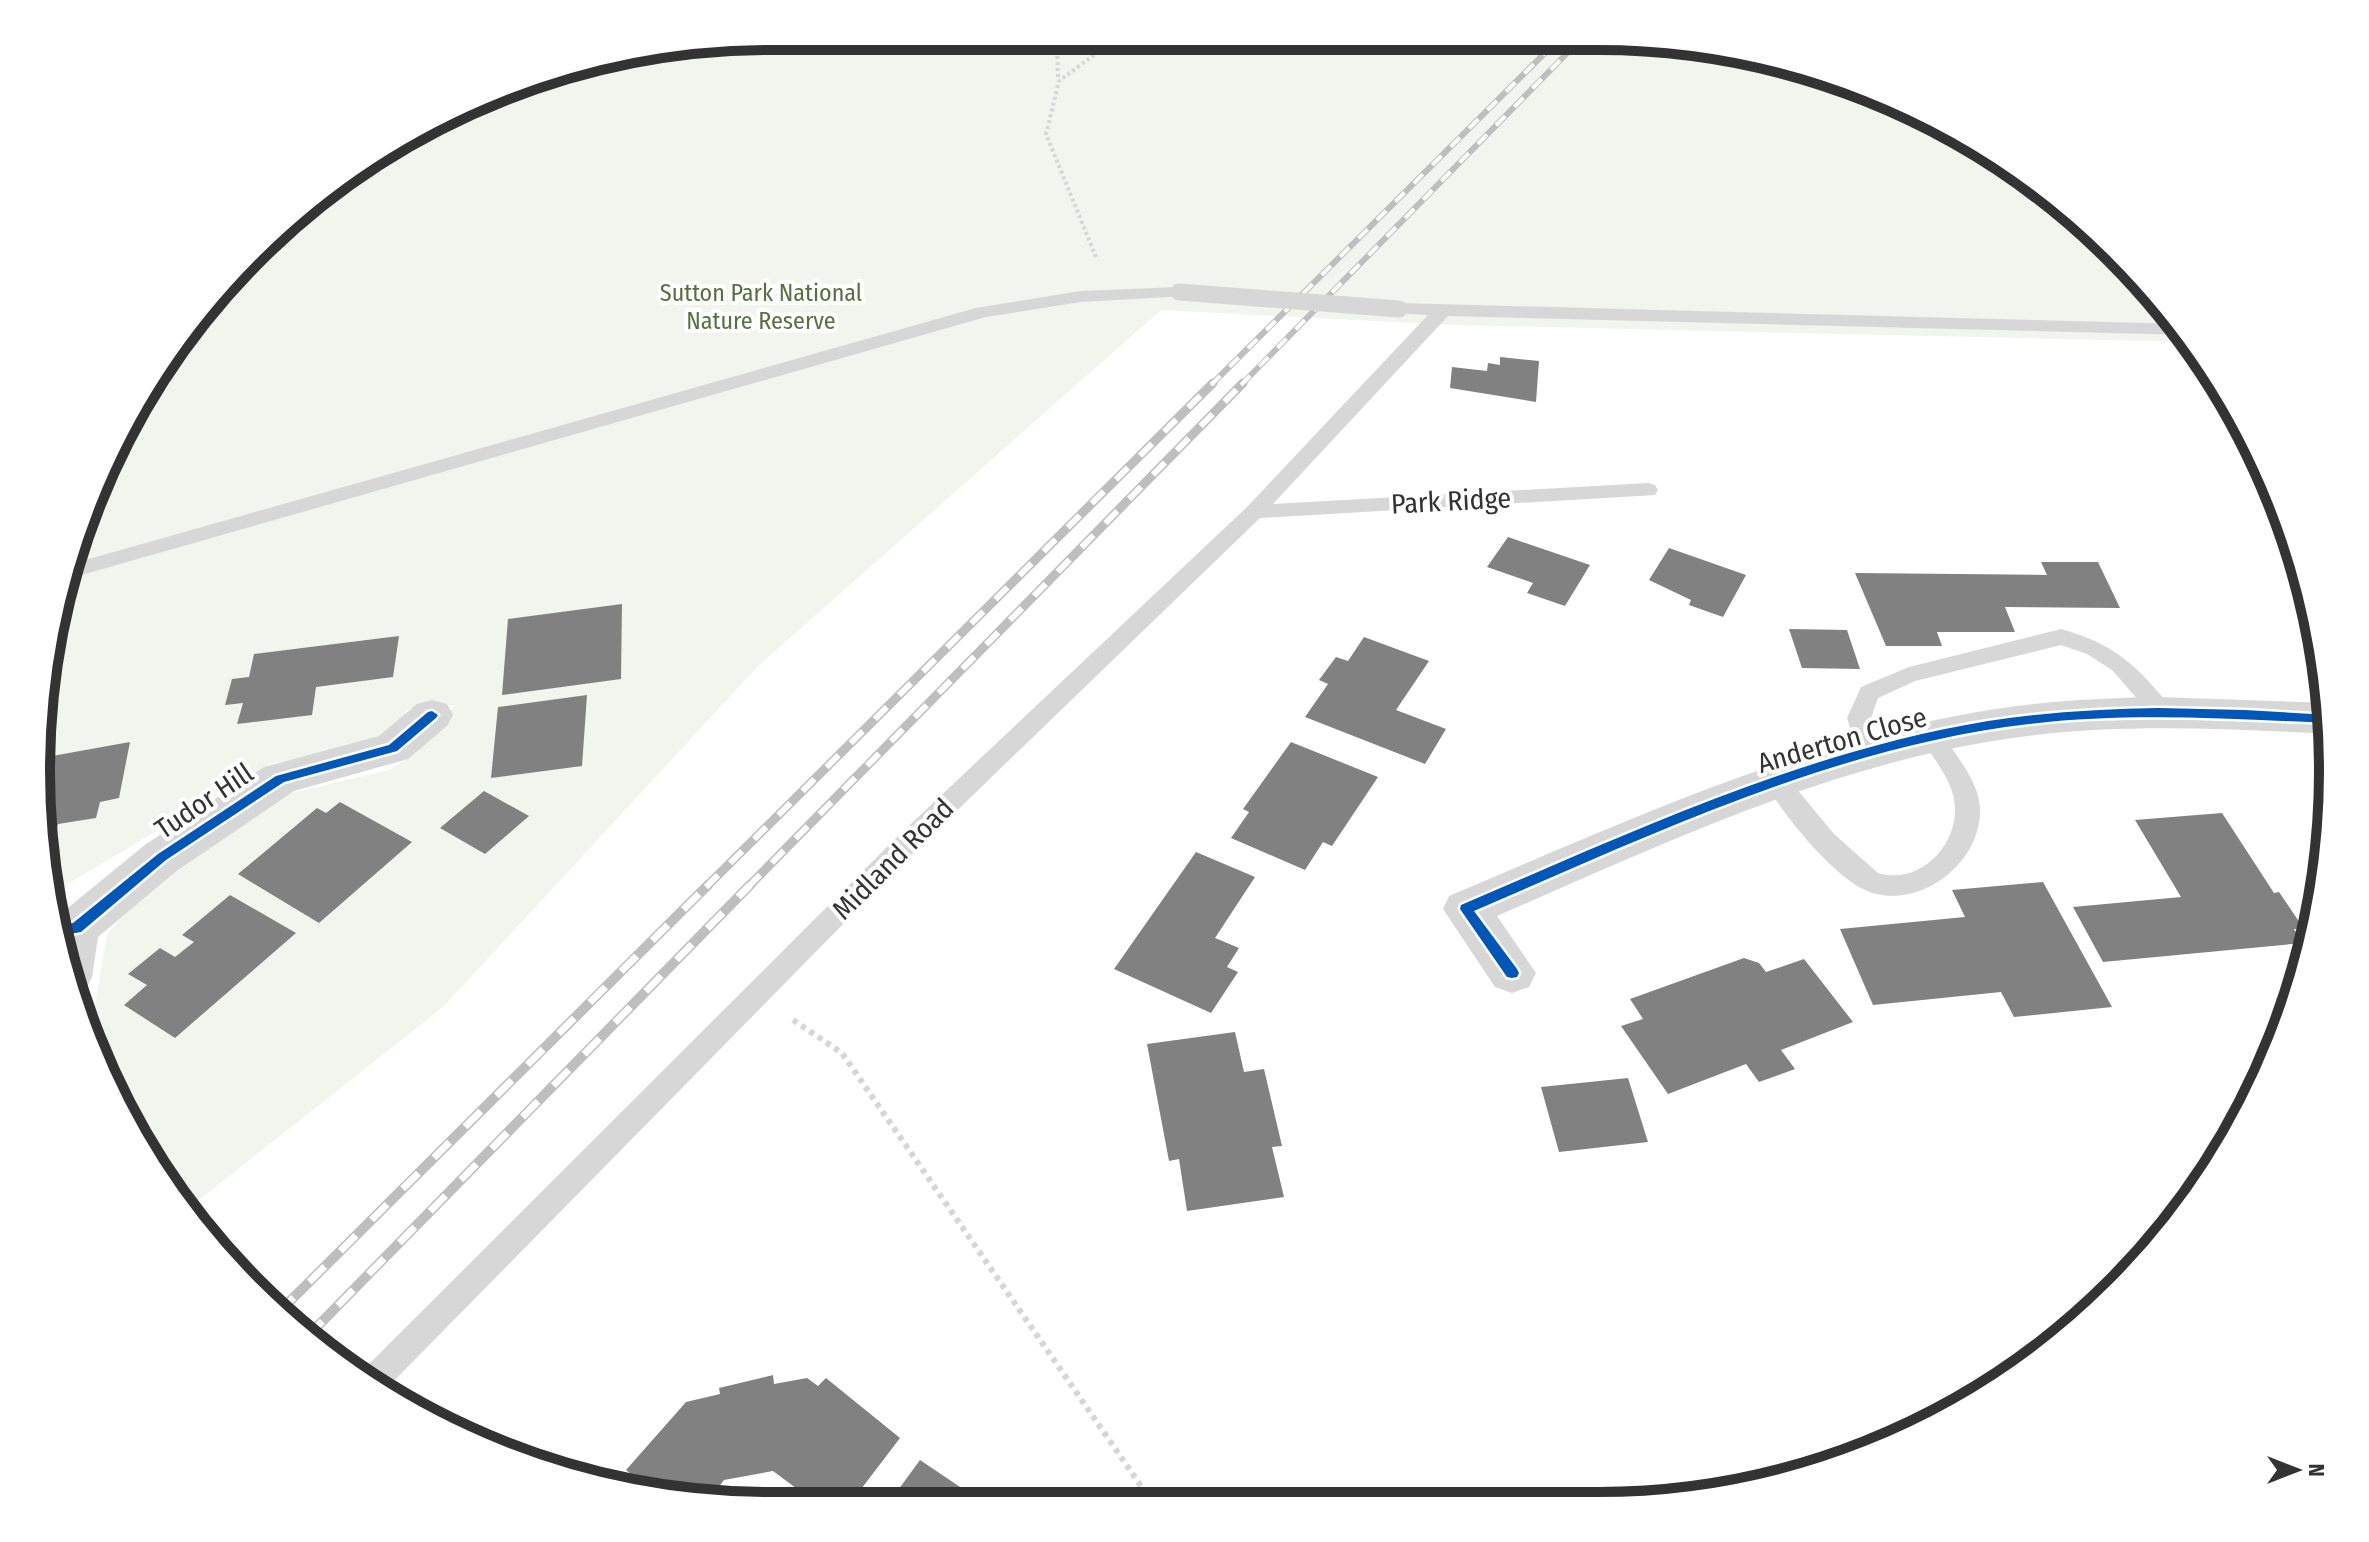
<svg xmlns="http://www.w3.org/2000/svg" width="2369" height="1542" viewBox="0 0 2369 1542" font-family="'Fira Sans Condensed',sans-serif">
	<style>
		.green { fill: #f1f5ed }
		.building { fill: #818181 }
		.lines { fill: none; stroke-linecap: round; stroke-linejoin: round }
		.path-far1 { stroke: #d6d6d6; stroke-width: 4; stroke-dasharray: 3 3; stroke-linecap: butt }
		.path { stroke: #d6d6d6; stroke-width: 6; stroke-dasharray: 5 5; stroke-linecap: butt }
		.service { fill: #d7d7d7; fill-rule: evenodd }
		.minor { fill: #d7d7d7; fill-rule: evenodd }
		.rail-far2-casing { stroke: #bebebe; stroke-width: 6 }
		.rail-far1-casing { stroke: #bebebe; stroke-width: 9 }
		.rail-casing { stroke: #bebebe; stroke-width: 10 }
		.rail-far2 { stroke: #fff; stroke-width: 4; stroke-dasharray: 13; stroke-linecap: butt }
		.rail-far1 { stroke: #fff; stroke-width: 6; stroke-dasharray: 17; stroke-linecap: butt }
		.rail { stroke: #fff; stroke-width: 7; stroke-dasharray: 22; stroke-linecap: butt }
		.service-bridge { stroke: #d7d7d7; stroke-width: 17 }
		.cycleway-casing { stroke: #fff; stroke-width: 5 }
		.cycleway { fill: #0057b8; fill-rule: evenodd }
		.labels { text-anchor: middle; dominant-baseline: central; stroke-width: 8; stroke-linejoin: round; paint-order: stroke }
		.far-park-label { font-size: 24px; fill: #56703f; stroke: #fff }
		.street-label { font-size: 28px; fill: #333; stroke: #fff }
		.rim { fill: none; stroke: #333; stroke-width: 10 }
	</style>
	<rect width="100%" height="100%" fill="#fff"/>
	<path class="green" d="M 771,36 L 1694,42 L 1923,112 L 2083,219 L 2181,324 L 2192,342 L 1455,325 L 1161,310 L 758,666 L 443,1007 L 190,1207 L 135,1139 L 88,1026 L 92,1023 L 107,935 L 121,918 L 190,861 L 288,794 L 389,770 L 415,754 L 455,705 L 406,710 L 406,718 L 397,731 L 334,751 L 270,764 L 54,892 L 38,722 L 92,490 L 188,323 L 362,160 L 535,75 Z"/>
	<path class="building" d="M 1500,357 L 1539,361 L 1536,402 L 1450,388 L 1452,367 L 1487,371 L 1488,363 L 1500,365 Z
		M 1508,537 L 1590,565 L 1565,606 L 1527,593 L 1533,583 L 1487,567 Z
		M 1669,548 L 1746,575 L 1723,617 L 1689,605 L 1691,600 L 1649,580 Z
		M 2041,562 L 2098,562 L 2120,608 L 2005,607 L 2015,632 L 1937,632 L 1942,646 L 1886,646 L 1855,573 L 2047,575 Z
		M 622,604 L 621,679 L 502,695 L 508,619 Z
		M 1789,629 L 1847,630 L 1860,669 L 1802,668 Z
		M 399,636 L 393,677 L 316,687 L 312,715 L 237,724 L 243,703 L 225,705 L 232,679 L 249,677 L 254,654 Z
		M 1364,637 L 1429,661 L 1396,710 L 1446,729 L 1425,764 L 1305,717 L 1328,684 L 1319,680 L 1336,657 L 1348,661 Z
		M 587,695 L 582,766 L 491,778 L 498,707 Z
		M 130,742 L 119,798 L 100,802 L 96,818 L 58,824 L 54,836 L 49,837 L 41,758 Z
		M 1291,742 L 1378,777 L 1332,846 L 1323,842 L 1305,870 L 1231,838 L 1249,812 L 1243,809 Z
		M 484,791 L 529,816 L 485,854 L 440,828 Z
		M 340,802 L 412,842 L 319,923 L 238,874 L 317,808 L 326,813 Z
		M 2222,813 L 2274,893 L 2279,892 L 2304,929 L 2294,929 L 2303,943 L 2103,962 L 2073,907 L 2181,897 L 2135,820 Z
		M 1196,852 L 1255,877 L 1215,938 L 1239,948 L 1227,967 L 1238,972 L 1211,1013 L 1114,969 Z
		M 2043,882 L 2112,1007 L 2014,1017 L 2001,992 L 1873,1005 L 1840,929 L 1965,917 L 1952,890 Z
		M 230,895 L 296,933 L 175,1038 L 124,1005 L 147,985 L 128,974 L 160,948 L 175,957 L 194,942 L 182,935 Z
		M 1744,958 L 1759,963 L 1766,972 L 1804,959 L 1853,1022 L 1781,1050 L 1795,1069 L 1759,1082 L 1746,1064 L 1668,1094 L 1621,1026 L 1643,1019 L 1630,999 Z
		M 1235,1032 L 1244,1072 L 1264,1069 L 1282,1146 L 1272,1147 L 1284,1197 L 1187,1211 L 1179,1159 L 1169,1161 L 1147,1044 Z
		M 1628,1078 L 1648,1142 L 1559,1152 L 1541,1087 Z
		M 773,1375 L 774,1384 L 807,1378 L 818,1386 L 826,1378 L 900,1438 L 852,1501 L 812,1500 L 773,1471 L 724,1480 L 709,1500 L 675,1500 L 656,1494 L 626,1470 L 686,1402 L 720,1394 L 719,1388 Z
		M 920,1460 L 981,1501 L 890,1501 Z"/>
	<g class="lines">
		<path class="path-far1" d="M 1057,38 L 1058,80
			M 1096,257 L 1046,134 L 1059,81 L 1117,38"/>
		<path class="path" d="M 793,1020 L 842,1053 L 1152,1502"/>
		<path class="service" d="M 1179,287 L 1185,288 L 1185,296 L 1081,302 L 986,317 L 71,578 L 75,563 L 976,308 L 1081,291 Z
			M 1399,303 L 2182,324 L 2188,335 L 1448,316 L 1273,504 L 1648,483 L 1655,485 L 1658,490 L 1655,495 L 1260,518 L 915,851 L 385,1390 L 360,1373 L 897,837 L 1247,507 L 1428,315 L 1392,313 L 1392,305 Z
			M 2061,629 C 2115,644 2136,665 2171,707 L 2175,713 L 2171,719 L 2155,719 L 2112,670 L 2087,654 L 2061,645 L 1915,681 L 1878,698 L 1871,718 L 1881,753 L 1877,759 L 1861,759 L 1847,718 L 1861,687 L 1909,667 Z
			M 1933,729 L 1941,732 C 1953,752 1972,773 1978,796 C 1993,858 1915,919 1859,887 C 1828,869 1782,814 1765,782 L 1768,776 L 1786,776 L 1834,834 L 1878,873 C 1922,886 1962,841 1954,799 C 1950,777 1932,757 1921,738 L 1925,732 Z"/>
		<path class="minor" d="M 2158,697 L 2328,703 L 2331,734 C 2216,728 2101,722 1987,742 C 1815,771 1656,847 1497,916 L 1536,973 L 1529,987 L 1512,993 L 1495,987 L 1443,909 L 1449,896 C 1624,822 1800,740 1989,710 C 2045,701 2101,698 2158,697 Z
			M 432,700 L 447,704 L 453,715 L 447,726 L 408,759 L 294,791 L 178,870 L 98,937 L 92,977 L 85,991 L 75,995 L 61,961 L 56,913 L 64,911 L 146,844 L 264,767 L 379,736 L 417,704 Z"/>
		<defs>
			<path id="rail-far2" d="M 1211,385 L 1557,41
				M 1241,385 L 1578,42"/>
			<path id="rail-far1" d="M 706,887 L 1213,383
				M 748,887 L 1243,383"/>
			<path id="rail" d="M 278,1313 L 708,885
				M 307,1337 L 750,885"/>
		</defs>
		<use href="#rail-far2" class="rail-far2-casing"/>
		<use href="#rail-far1" class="rail-far1-casing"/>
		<use href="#rail" class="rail-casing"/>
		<use href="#rail-far2" class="rail-far2"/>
		<use href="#rail-far1" class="rail-far1"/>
		<use href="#rail" class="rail"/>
		<path class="service-bridge" d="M 1179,292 L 1399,309"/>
		<defs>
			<path id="cycleway" d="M 2158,708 L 2245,710 L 2330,715 L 2331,723 C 2230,719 2130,712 2029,724 C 1834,747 1653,834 1474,911 L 1517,969 L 1519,973 L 1517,977 L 1512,978 L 1507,977 L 1460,909 L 1461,905 C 1632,832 1804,751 1988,721 C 2045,712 2101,709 2158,708 Z
				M 432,711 L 438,715 L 436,718 L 397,751 L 284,782 L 166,860 L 81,932 L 59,936 L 58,926 L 73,923 L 158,854 L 276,776 L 389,745 L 428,712 Z"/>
		</defs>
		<use href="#cycleway" class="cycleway-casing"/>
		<use href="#cycleway" class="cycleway"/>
	</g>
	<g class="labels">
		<g class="far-park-label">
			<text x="761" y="293">Sutton Park National<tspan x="761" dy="28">Nature Reserve</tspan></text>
		</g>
		<g class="street-label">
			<text transform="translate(1451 501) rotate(-3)">Park Ridge</text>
			<text transform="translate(1842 740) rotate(-16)">Anderton Close</text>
			<text transform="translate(204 801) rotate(-34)">Tudor Hill</text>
			<text transform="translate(893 859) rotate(-45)">Midland Road</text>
		</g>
	</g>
	<path d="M0 0H2369V1542H0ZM771 50H1598A721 721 0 0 1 2319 771V771A721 721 0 0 1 1598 1492H771A721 721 0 0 1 50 771V771A721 721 0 0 1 771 50Z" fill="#fff" fill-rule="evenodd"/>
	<path class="rim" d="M771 50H1598A721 721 0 0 1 2319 771V771A721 721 0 0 1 1598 1492H771A721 721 0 0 1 50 771V771A721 721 0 0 1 771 50Z"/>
	<g transform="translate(2297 1470) rotate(90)" stroke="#ffffff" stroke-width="6" paint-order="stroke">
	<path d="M0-6L14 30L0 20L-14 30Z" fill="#333333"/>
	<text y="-12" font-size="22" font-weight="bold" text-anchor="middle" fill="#333333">N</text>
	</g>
</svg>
